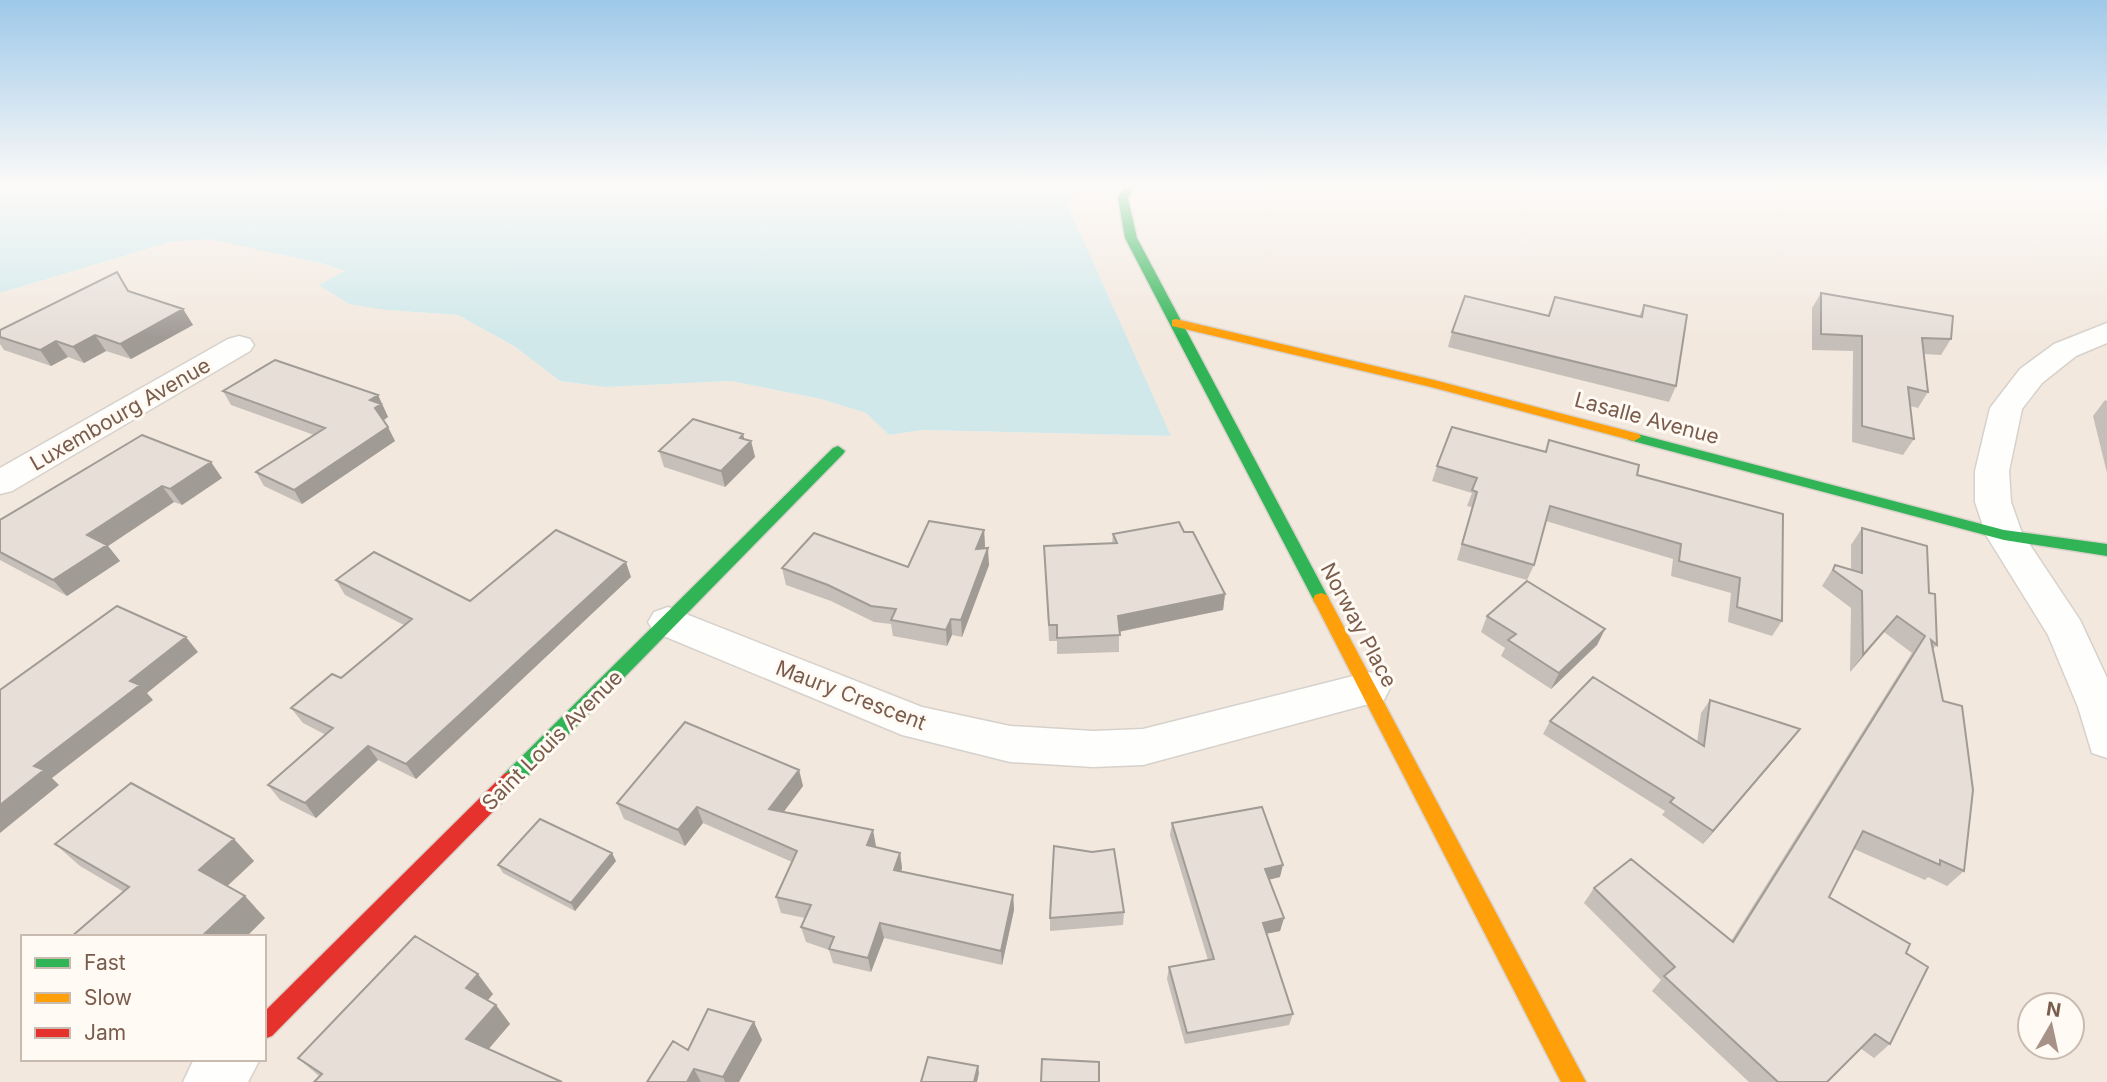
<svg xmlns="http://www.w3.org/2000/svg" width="2107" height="1082" viewBox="0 0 2107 1082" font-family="Inter,sans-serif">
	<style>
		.residential { fill: #f2e8de; fill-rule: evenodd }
		.water { fill: #d0e8ea }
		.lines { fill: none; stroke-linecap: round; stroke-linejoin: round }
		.street-casing { stroke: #d7d1cb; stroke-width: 3 }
		.fast-casing { stroke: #d9d2cb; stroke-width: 3 }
		.slow-casing { stroke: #d9d2cb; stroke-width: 3 }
		.jam-casing { stroke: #d9d2cb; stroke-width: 3 }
		.street { fill: #fefefd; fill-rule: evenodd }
		.fast { fill: #30b455; fill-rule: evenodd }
		.slow { fill: #ff9f0a; fill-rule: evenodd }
		.jam { fill: #e5322d; fill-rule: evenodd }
		.wall { fill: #c6bfb9 }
		.shaded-wall { fill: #a19b96 }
		.building { fill: #e6ded7; stroke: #a19b96; stroke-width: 2 }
		.labels { text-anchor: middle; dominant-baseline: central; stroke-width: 6; stroke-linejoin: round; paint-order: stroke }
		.street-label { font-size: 21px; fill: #7a5c4d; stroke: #fffaf3 }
	</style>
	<rect width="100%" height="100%" fill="#f9f5f0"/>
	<path class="residential" d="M 1085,185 L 2107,185 L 2107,1082 L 0,1082 L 0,293 L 170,242 L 209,238 L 321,263 L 347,272 L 386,310 L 458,315 L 514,346 L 560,381 L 605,387 L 731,381 L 821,399 L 866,413 L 889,435 L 922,430 L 1170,436 L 1067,204 ZM 23,937 L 264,937 L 264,1059 L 23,1059 ZM 2030,1005 L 2072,1005 L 2072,1047 L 2030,1047 Z"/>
	<path class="water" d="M 0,185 L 1085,185 L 1067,204 L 1171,436 L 922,430 L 889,435 L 866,413 L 821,399 L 731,381 L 605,387 L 560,381 L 514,346 L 458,315 L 386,310 L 349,304 L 319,285 L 345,271 L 321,263 L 209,239 L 170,242 L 0,293 Z"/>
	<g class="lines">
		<defs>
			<path id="street" d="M 2107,323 L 2107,343 L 2076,356 L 2042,383 L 2022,409 L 2009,471 L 2011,502 L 2022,533 L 2080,620 L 2107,678 L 2107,758 L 2092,753 L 2078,707 L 2048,635 L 1986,535 L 1975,502 L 1975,471 L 1990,408 L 2020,369 L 2054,344 Z
				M 239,336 L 250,339 L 254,345 L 250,351 L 12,491 L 0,494 L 0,468 L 228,339 Z
				M 668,607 L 922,707 L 1010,726 L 1093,731 L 1143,729 L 1369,672 L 1384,676 L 1390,688 L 1384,700 L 1369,704 L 1143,765 L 1093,767 L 1010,762 L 902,735 L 654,632 L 648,622 L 654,612 Z
				M 194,1059 L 260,1059 L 248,1082 L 183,1082 Z"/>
			<path id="fast" d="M 1125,185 L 1135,185 L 1128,198 L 1137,238 L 1329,599 L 1327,603 L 1315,603 L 1313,599 L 1125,238 L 1118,198 Z
				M 1634,433 L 2004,530 L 2107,544 L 2107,556 L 2004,540 L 1629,440 L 1627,437 Z
				M 838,446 L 845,451 L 843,454 L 518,786 L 511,788 L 504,786 L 501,780 L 504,774 L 833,448 Z"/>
			<path id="slow" d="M 1176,319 L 1434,380 L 1639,434 L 1641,437 L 1634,441 L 1431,387 L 1172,326 L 1172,320 Z
				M 1321,593 L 1327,595 L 1329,599 L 1586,1082 L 1561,1082 L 1313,599 L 1315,595 Z"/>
			<path id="jam" d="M 511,772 L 518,774 L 521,780 L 518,786 L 272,1036 L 264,1039 L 264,1012 L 504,774 Z"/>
		</defs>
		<use href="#street" class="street-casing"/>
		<use href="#fast" class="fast-casing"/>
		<use href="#slow" class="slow-casing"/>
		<use href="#jam" class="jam-casing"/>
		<use href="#street" class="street"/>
		<use href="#fast" class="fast"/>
		<use href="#slow" class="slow"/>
		<use href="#jam" class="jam"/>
	</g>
	<path class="wall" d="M 130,292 L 183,309 L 193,325 L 131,359 L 106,351 L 84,363 L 68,357 L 51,366 L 4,350 L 0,344 L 0,330 Z
		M 1821,293 L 1951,339 L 1941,355 L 1924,354 L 1928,392 L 1918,408 L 1910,406 L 1914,439 L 1903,455 L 1852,442 L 1853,351 L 1812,350 L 1812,308 Z
		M 1555,297 L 1639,317 L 1644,305 L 1676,386 L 1669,402 L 1448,347 L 1452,332 L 1548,315 Z
		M 223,391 L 378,395 L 388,417 L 384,420 L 395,441 L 302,504 L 264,486 L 256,472 L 314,435 L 231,405 Z
		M 2105,400 L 2107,401 L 2107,473 L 2093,416 Z
		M 743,434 L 744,439 L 751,441 L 755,457 L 725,487 L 664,467 L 659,451 Z
		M 142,435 L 222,478 L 182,505 L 174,502 L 108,546 L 120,561 L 67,596 L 0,560 L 0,520 Z
		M 1549,440 L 1637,475 L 1782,621 L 1772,636 L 1728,622 L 1731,593 L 1671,576 L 1673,559 L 1546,521 L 1534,565 L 1527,580 L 1457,560 L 1472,507 L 1467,506 L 1472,493 L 1432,481 L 1437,466 L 1545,452 Z
		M 1862,528 L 1929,593 L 1937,645 L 1933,649 L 1964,871 L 1947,886 L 1928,877 L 1925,880 L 1854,849 L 1829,897 L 1906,953 L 1890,1044 L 1874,1058 L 1860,1048 L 1827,1082 L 1749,1082 L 1652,991 L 1661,980 L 1584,903 L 1594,888 L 1731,941 L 1912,653 L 1884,632 L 1850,672 L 1851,608 L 1822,586 L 1835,565 L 1851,570 L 1851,545 Z
		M 984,530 L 985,546 L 984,548 L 989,565 L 962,637 L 952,635 L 947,646 L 893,636 L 891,624 L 874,622 L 831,601 L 786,585 L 782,568 L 908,567 Z
		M 1184,532 L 1225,594 L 1223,610 L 1119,632 L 1119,652 L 1057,654 L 1057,641 L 1049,641 L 1044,546 L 1112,543 L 1113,534 Z
		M 631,577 L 416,779 L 378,760 L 316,818 L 280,800 L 268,785 L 326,735 L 303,723 L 291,708 L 341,678 L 404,625 L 345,595 L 336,580 L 470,601 Z
		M 1487,616 L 1605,629 L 1597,645 L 1551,689 L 1501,656 L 1505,648 L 1481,632 Z
		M 1710,700 L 1800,729 L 1790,742 L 1703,844 L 1662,815 L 1665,811 L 1543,734 L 1550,721 L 1697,742 L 1701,713 Z
		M 799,770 L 803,786 L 783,812 L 876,846 L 876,847 L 900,853 L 902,868 L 901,872 L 1013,895 L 1014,910 L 1002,965 L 884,938 L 871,972 L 833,963 L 829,950 L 806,942 L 801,927 L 805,918 L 781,913 L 776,897 L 792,862 L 703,823 L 685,846 L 624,819 L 617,803 Z
		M 1172,823 L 1280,877 L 1269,880 L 1284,918 L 1280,931 L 1266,934 L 1293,1014 L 1289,1025 L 1185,1044 L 1167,979 L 1169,967 L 1208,960 L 1170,835 Z
		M 234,839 L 254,861 L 227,886 L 265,918 L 246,937 L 71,937 L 124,892 L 80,866 L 55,844 Z
		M 616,861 L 575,911 L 503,873 L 498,865 Z
		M 1124,912 L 1123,925 L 1050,931 L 1050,918 Z
		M 493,994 L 488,1000 L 496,1005 L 510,1024 L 488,1049 L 319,1076 L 298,1058 Z
		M 754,1022 L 762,1040 L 739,1082 L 647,1082 L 688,1050 Z"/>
	<path class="shaded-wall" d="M 183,309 L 193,325 L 131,359 L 120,344 Z
		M 95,335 L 106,351 L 84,363 L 73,347 Z
		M 56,341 L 68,357 L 51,366 L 40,350 Z
		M 378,395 L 388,417 L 382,421 L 370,400 Z
		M 388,427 L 395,441 L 302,504 L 294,490 Z
		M 743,434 L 746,446 L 751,441 L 755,457 L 725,487 L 721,471 L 740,438 Z
		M 211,462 L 222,478 L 182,505 L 170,489 Z
		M 162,486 L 174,502 L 108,546 L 120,561 L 67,596 L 53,580 L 87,535 Z
		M 984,530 L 985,546 L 977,565 L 976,549 Z
		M 988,548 L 989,565 L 962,637 L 961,620 Z
		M 626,562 L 631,577 L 416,779 L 406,764 Z
		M 1225,594 L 1223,610 L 1117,632 L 1118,616 Z
		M 1897,616 L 1884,632 L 1850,672 L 1863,655 Z
		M 951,619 L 952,635 L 947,646 L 946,630 Z
		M 1605,629 L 1597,645 L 1551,689 L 1559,673 Z
		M 186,637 L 198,652 L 147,693 L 153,700 L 52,778 L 59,785 L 0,833 L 0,805 L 34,766 L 130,681 Z
		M 1800,729 L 1790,742 L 1703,844 L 1713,831 Z
		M 368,746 L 378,760 L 316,818 L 305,803 Z
		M 799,770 L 803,786 L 774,825 L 769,809 Z
		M 697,807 L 703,823 L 685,846 L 678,830 Z
		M 873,830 L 876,846 L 870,861 L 867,845 Z
		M 234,839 L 254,861 L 221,892 L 199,870 Z
		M 612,853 L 616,861 L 575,911 L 571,903 Z
		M 900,853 L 902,868 L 897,885 L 894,870 Z
		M 1283,865 L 1280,877 L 1262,881 L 1265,869 Z
		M 1013,895 L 1014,910 L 1002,965 L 1001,951 Z
		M 245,896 L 265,918 L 246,937 L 201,937 Z
		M 1284,918 L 1280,931 L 1260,935 L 1263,923 Z
		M 880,923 L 884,938 L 871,972 L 868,958 Z
		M 478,974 L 493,994 L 482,1007 L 466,988 Z
		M 496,1005 L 510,1024 L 481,1058 L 466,1039 Z
		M 754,1022 L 762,1040 L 739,1082 L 725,1082 L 723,1077 Z
		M 978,1066 L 979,1073 L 977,1082 L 974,1082 Z
		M 694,1069 L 701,1082 L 687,1082 Z"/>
	<path class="building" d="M 117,272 L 128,291 L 183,309 L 120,344 L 95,335 L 73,347 L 56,341 L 40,350 L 0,337 L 0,330 Z
		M 1821,293 L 1953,316 L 1951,339 L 1922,338 L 1928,392 L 1908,387 L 1914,439 L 1862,426 L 1862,336 L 1821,334 Z
		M 1465,296 L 1549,316 L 1555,297 L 1642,317 L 1644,305 L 1687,315 L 1676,386 L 1452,332 Z
		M 275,360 L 378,395 L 370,400 L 381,404 L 375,408 L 388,427 L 294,490 L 256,472 L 325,428 L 223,391 Z
		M 693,419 L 743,434 L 740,438 L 751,441 L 721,471 L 659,451 Z
		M 1452,427 L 1546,452 L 1549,440 L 1639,465 L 1637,475 L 1783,514 L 1782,621 L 1737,607 L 1740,578 L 1679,561 L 1681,544 L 1550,506 L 1534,565 L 1462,544 L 1477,492 L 1472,490 L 1477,478 L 1437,466 Z
		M 142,435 L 211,462 L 170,489 L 162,486 L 87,535 L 107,545 L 53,580 L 0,552 L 0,520 Z
		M 929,521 L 984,530 L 976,549 L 988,548 L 961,620 L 951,619 L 946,630 L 891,620 L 896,609 L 871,606 L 828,585 L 782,568 L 814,533 L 908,567 Z
		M 1179,522 L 1184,532 L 1193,532 L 1225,594 L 1118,616 L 1120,635 L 1057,638 L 1057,625 L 1049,625 L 1044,546 L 1117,543 L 1113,534 Z
		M 1862,528 L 1927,546 L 1929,593 L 1935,594 L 1937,645 L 1931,640 L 1943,701 L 1962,706 L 1973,790 L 1964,871 L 1940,860 L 1940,865 L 1863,831 L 1829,897 L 1910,944 L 1906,953 L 1928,967 L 1890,1044 L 1875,1034 L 1827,1082 L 1778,1082 L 1664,976 L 1675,967 L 1594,888 L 1631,859 L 1733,942 L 1925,636 L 1897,616 L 1863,655 L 1862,591 L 1833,570 L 1835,565 L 1862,573 Z
		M 556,530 L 626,562 L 406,764 L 368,746 L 305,803 L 268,785 L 333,728 L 291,708 L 332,674 L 341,678 L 412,619 L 336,580 L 374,552 L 470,601 Z
		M 1527,581 L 1605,629 L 1559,673 L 1508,640 L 1516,634 L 1487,616 Z
		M 117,606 L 186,637 L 130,681 L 140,685 L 34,766 L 44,770 L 0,805 L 0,690 Z
		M 1593,677 L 1704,746 L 1710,700 L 1800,729 L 1713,831 L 1670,802 L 1674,798 L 1550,721 Z
		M 685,722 L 799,770 L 769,809 L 873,830 L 867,845 L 900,853 L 894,870 L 1013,895 L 1001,951 L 880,923 L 868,958 L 829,949 L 834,937 L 801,927 L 811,905 L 776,897 L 797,851 L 697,807 L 678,830 L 617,803 Z
		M 131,783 L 234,839 L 199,870 L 245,896 L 201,937 L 71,937 L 129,887 L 55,844 Z
		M 1262,807 L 1283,865 L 1265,869 L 1284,918 L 1263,923 L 1293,1014 L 1187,1033 L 1169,967 L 1214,959 L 1172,823 Z
		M 540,819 L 612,853 L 571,903 L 498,865 Z
		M 1054,846 L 1092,852 L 1114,849 L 1124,912 L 1050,918 Z
		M 415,936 L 478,974 L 466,988 L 496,1005 L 466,1039 L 562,1082 L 314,1082 L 322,1074 L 298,1058 Z
		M 708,1009 L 754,1022 L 723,1077 L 694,1069 L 687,1082 L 647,1082 L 673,1041 L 688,1050 Z
		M 928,1057 L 978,1066 L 974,1082 L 921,1082 Z
		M 1042,1059 L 1099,1062 L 1099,1082 L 1041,1082 Z"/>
	<linearGradient id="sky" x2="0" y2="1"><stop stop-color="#9ec9e9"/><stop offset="0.55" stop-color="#fcfaf8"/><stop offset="1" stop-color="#fcfaf8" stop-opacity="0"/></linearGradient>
	<rect width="2107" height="337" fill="url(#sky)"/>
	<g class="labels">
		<g class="street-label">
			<text transform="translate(120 414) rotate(-30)">Luxembourg Avenue</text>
			<text transform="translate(1647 418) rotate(15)">Lasalle Avenue</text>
			<text transform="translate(1359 625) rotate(62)">Norway Place</text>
			<text transform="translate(851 695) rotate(21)">Maury Crescent</text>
			<text transform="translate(552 740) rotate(-45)">Saint Louis Avenue</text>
		</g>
	</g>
	<rect x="21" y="935" width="245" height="126" fill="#fffaf3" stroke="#cabbb1" stroke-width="2"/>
	<rect x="35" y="958" width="35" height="10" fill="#30b455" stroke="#cabbb1" stroke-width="2"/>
	<text x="84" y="970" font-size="21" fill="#7a5c4d">Fast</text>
	<rect x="35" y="993" width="35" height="10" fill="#ff9f0a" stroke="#cabbb1" stroke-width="2"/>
	<text x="84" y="1005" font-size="21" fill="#7a5c4d">Slow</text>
	<rect x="35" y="1028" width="35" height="10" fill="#e5322d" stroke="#cabbb1" stroke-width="2"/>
	<text x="84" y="1040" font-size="21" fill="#7a5c4d">Jam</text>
	<g transform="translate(2051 1026) rotate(9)"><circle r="33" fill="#fffaf3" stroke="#cabbb1" stroke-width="2"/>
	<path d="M0-5L12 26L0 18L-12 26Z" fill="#a69286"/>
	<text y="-10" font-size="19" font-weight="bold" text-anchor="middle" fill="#7a5c4d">N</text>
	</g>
</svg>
